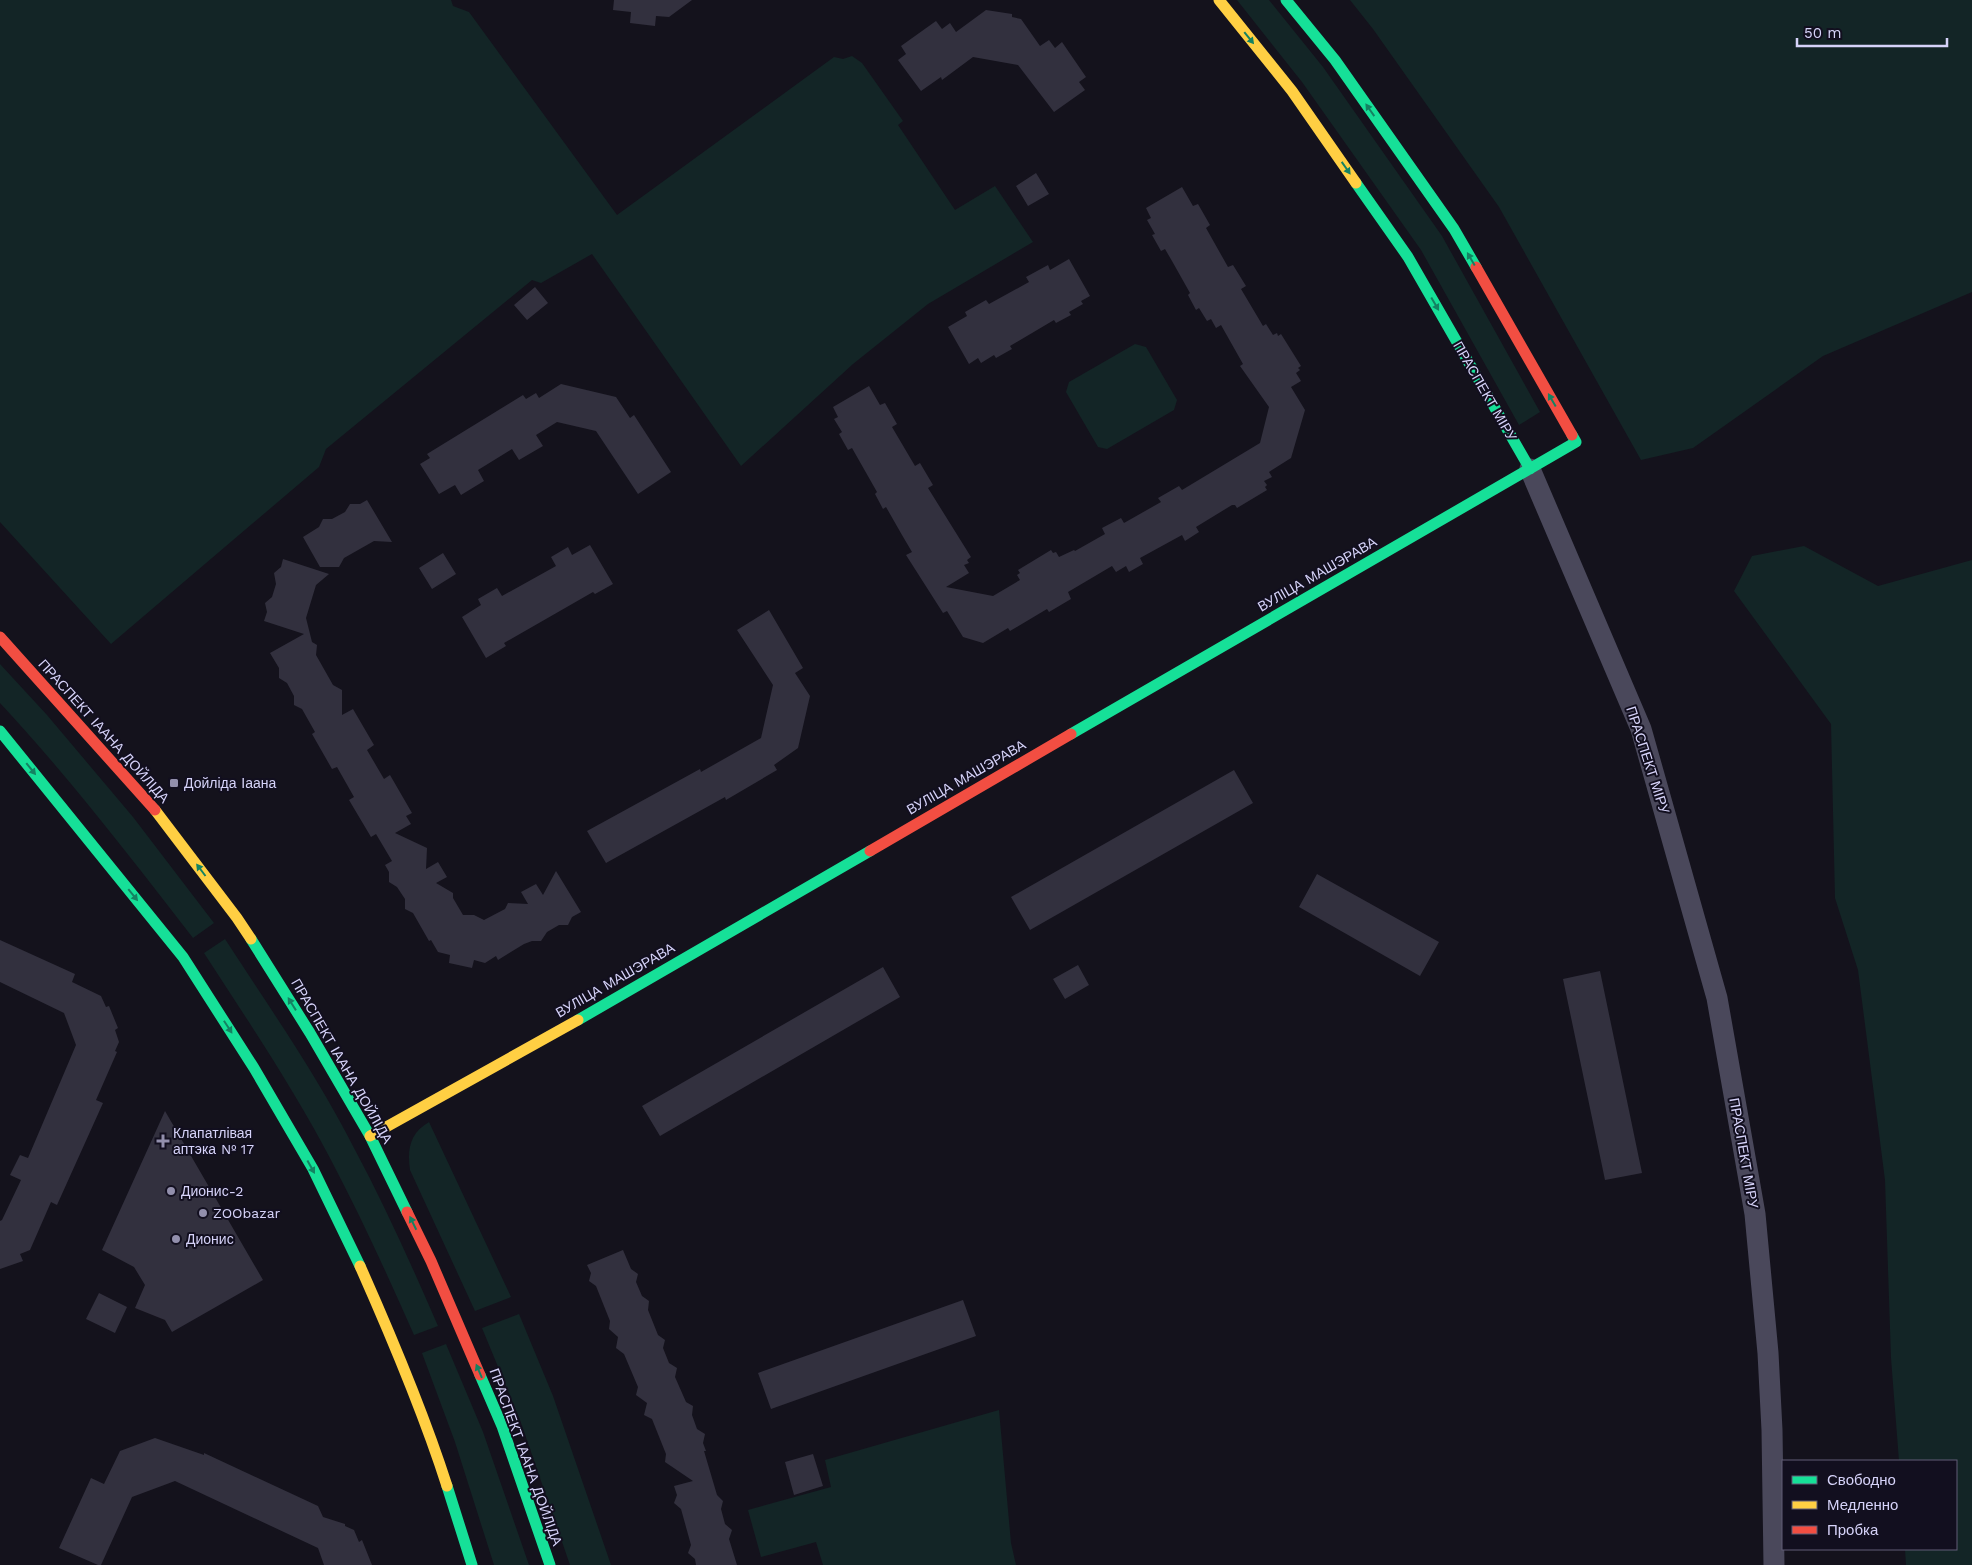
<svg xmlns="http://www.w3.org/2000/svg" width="1972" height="1565" viewBox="0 0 1972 1565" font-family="'Work Sans',sans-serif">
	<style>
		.green { fill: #132526 }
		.building { fill: #32303e }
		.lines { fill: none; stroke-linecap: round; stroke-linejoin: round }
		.street { stroke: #4a485b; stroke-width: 21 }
		.fast { stroke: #16e098; stroke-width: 11 }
		.slow { stroke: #ffcf43; stroke-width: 11 }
		.jam { stroke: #f24e42; stroke-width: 11 }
		.oneway { fill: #148262 }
		.poi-dot { fill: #928fac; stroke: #120f1f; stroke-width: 2 }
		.labels { text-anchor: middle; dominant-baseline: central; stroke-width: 4; stroke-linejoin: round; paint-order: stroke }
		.street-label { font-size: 14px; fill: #d6d3f9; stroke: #120f1f }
		.poi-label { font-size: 14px; fill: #d6d3f9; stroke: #120f1f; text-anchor: start }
	</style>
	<rect width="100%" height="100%" fill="#14121c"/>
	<path class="green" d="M 0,0 L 451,0 L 453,6 L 469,12 L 617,215 L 834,57 L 843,59 L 852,56 L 862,63 L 903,121 L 898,125 L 955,210 L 995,186 L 1033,242 L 928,304 L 853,364 L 741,466 L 592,254 L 541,283 L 532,280 L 326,449 L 319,467 L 111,644 L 0,522 Z
		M 1237,0 L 1269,0 L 1323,67 L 1442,236 L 1540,412 L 1519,425 L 1421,250 L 1302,82 Z
		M 1350,0 L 1972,0 L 1972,292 L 1823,356 L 1693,448 L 1641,460 L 1499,207 L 1373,29 Z
		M 1135,344 L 1146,347 L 1177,400 L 1174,410 L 1107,449 L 1098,447 L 1066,392 L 1069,382 Z
		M 1804,546 L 1878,586 L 1972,560 L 1972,1565 L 1906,1565 L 1905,1549 L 1956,1549 L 1956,1461 L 1899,1461 L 1891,1358 L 1885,1180 L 1858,970 L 1835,898 L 1831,724 L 1734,591 L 1752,556 Z
		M 0,664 L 47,715 L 133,817 L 214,923 L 193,938 C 131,858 69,777 0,703 Z
		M 225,939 C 269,1007 317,1075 354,1148 C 385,1206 412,1266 438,1326 L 414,1335 C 388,1276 361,1217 331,1160 C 294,1089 248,1021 204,953 Z
		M 429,1122 L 511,1297 L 475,1311 L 410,1170 C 407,1149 410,1133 429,1122 Z
		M 519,1314 L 553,1396 L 611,1565 L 570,1565 L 520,1420 L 482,1328 Z
		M 446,1344 L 483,1432 L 529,1565 L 494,1565 L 455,1442 L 422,1353 Z
		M 999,1410 L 1011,1543 L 1016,1565 L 823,1565 L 816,1542 L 761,1557 L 748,1510 L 831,1487 L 825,1460 Z"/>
	<path class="building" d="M 614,0 L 692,0 L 669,17 L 656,16 L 655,26 L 630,23 L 631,12 L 613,10 Z
		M 986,10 L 1012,14 L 1012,17 L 1021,19 L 1040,46 L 1049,40 L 1055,48 L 1062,42 L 1086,77 L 1079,82 L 1085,90 L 1054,112 L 1018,65 L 973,57 L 942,80 L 941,77 L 921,91 L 898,60 L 906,54 L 901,46 L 936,21 L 942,29 L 950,23 L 956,32 Z
		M 1036,173 L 1049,194 L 1028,206 L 1016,186 Z
		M 1182,187 L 1193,206 L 1198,204 L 1210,225 L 1206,228 L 1228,267 L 1233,265 L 1246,286 L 1241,289 L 1263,326 L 1266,324 L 1273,335 L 1277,333 L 1278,336 L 1281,334 L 1301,366 L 1298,368 L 1300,370 L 1296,373 L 1301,381 L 1291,387 L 1305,410 L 1291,458 L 1269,472 L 1272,477 L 1264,481 L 1267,485 L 1265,487 L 1267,490 L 1237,508 L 1235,505 L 1232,505 L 1196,527 L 1199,532 L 1185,541 L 1182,535 L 1140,558 L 1143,564 L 1129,572 L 1126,566 L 1116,572 L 1112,566 L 1068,592 L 1071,599 L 1049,612 L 1047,609 L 1010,631 L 1008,628 L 983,643 L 963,637 L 947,611 L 943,613 L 906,555 L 912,552 L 902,535 L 886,507 L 883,509 L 875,494 L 877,492 L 852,448 L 848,450 L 839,434 L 842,432 L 834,419 L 838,417 L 833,407 L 869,386 L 880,405 L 885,403 L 897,424 L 892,427 L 915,466 L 920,463 L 933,485 L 928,488 L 971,557 L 967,560 L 969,563 L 964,565 L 969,573 L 946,587 L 993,596 L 1020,580 L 1017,575 L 1020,573 L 1018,570 L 1051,550 L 1053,553 L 1056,552 L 1059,557 L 1074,550 L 1075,551 L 1105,534 L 1102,528 L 1121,518 L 1124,523 L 1161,502 L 1158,498 L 1179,486 L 1182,490 L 1260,443 L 1269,407 L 1240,366 L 1243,364 L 1221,325 L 1216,328 L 1211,319 L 1207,321 L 1199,308 L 1196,310 L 1188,295 L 1190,293 L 1172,261 L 1165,249 L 1161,251 L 1152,235 L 1155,234 L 1147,220 L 1151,218 L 1146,208 Z
		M 1069,259 L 1090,296 L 1081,301 L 1083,304 L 1069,312 L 1071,315 L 1056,323 L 1054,320 L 1010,346 L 1012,349 L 996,358 L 994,355 L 981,363 L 978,358 L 969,364 L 948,327 L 967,316 L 965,312 L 986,300 L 989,304 L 1029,282 L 1026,277 L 1048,265 L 1050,270 Z
		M 535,287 L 548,303 L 527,320 L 514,305 Z
		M 561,384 L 616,397 L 630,418 L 634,415 L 671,472 L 638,494 L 596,431 L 557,422 L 536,435 L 543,446 L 519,460 L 512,449 L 478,470 L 484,481 L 461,495 L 455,485 L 439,494 L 420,464 L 430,458 L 427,454 L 523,395 L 526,399 L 536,393 L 539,398 Z
		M 367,500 L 392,542 L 374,541 L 344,558 L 339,567 L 320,567 L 303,537 L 319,527 L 323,519 L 332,519 L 345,512 L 350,504 L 360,504 Z
		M 590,545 L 613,584 L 595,594 L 593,592 L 504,643 L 506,646 L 486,658 L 462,617 L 481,605 L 478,599 L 497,588 L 502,596 L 556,566 L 551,557 L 568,547 L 572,555 Z
		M 443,553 L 456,574 L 432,589 L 419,568 Z
		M 283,559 L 329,574 L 316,585 L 306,618 L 312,642 L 317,645 L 316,655 L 333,685 L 342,690 L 342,715 L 353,709 L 374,745 L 367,750 L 384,779 L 390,775 L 412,813 L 406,816 L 411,824 L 395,833 L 427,848 L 426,869 L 438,862 L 447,877 L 436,883 L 453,893 L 453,898 L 463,915 L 474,915 L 484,920 L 505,909 L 508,903 L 528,904 L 521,892 L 536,884 L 543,895 L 556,871 L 581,912 L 572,917 L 568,925 L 559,925 L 547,932 L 541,941 L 532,941 L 524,944 L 498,960 L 496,956 L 485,963 L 474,960 L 472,968 L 449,963 L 450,955 L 438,952 L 431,940 L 429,941 L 413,913 L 405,909 L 405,899 L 397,887 L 389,882 L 389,872 L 385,865 L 392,861 L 376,834 L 371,837 L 349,800 L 354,797 L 337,767 L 332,769 L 312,734 L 315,732 L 302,709 L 294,705 L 294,696 L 287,683 L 279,678 L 279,668 L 270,653 L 304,634 L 264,621 L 267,612 L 265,603 L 272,597 L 276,584 L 274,573 L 281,567 Z
		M 769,610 L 803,668 L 795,673 L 810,696 L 798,748 L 774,765 L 777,770 L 726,800 L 725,797 L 606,863 L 587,831 L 700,769 L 701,772 L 761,738 L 773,685 L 737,630 Z
		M 1234,770 L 1253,803 L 1030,930 L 1011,897 Z
		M 1317,874 L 1439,942 L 1420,976 L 1299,907 Z
		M 0,940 L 75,974 L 72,982 L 101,996 L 106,1007 L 109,1006 L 118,1028 L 115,1030 L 119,1042 L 115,1051 L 117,1052 L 96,1100 L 103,1103 L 57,1205 L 51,1202 L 30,1250 L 20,1254 L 23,1261 L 0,1269 L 0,1221 L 2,1220 L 21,1180 L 10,1175 L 20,1155 L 28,1158 L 76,1045 L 64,1013 L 0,982 Z
		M 1078,965 L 1089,985 L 1065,999 L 1053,979 Z
		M 883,967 L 900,997 L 660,1136 L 642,1106 Z
		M 1600,971 L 1642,1173 L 1605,1180 L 1563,979 Z
		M 165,1111 L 263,1280 L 172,1332 L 165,1320 L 135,1308 L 145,1285 L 134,1267 L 102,1250 Z
		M 623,1250 L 631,1269 L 638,1274 L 636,1282 L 642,1296 L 649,1301 L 648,1310 L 658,1335 L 665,1340 L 663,1348 L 669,1363 L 677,1368 L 675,1377 L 686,1402 L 693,1406 L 692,1415 L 697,1429 L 705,1434 L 703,1443 L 706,1451 L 704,1451 L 717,1495 L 723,1501 L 721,1509 L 725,1524 L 732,1530 L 729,1539 L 737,1565 L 696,1565 L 695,1559 L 688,1553 L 691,1545 L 681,1509 L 674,1503 L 677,1495 L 674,1486 L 693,1481 L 665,1462 L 666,1454 L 652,1419 L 644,1415 L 647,1403 L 636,1395 L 638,1387 L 624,1354 L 616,1348 L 618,1337 L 609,1329 L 610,1321 L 596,1286 L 589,1281 L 591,1273 L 587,1265 Z
		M 99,1293 L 127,1307 L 115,1333 L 86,1319 Z
		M 963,1300 L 976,1336 L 771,1409 L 758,1373 Z
		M 155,1438 L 204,1455 L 204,1453 L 318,1506 L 323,1517 L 345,1524 L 345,1526 L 354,1530 L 359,1542 L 362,1540 L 372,1565 L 324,1565 L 318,1548 L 175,1481 L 132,1497 L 101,1565 L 98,1565 L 59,1548 L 91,1478 L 104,1484 L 120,1451 Z
		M 813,1454 L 823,1486 L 794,1495 L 785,1462 Z"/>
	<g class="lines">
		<path class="street" d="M 1530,469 L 1641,729 L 1717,998 L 1755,1214 L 1768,1353 L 1772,1430 L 1774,1565"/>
		<path class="fast" d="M 1286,0 L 1335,60 L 1454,229 L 1476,267
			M 1356,183 L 1408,257 L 1530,469
			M 0,731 L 183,957 L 254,1068 L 313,1169 L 360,1266
			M 1071,734 L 1576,442 L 1572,435
			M 251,939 L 310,1033 L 370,1136 L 407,1212
			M 578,1020 L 870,851
			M 480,1375 L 502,1426 L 550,1565
			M 447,1486 L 472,1565"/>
		<path class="slow" d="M 1219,0 L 1292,91 L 1356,183
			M 155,810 L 237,918 L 251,939
			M 370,1136 L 578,1020
			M 360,1266 C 392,1338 423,1411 447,1486"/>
		<path class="jam" d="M 1476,267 L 1572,435
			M 0,637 L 155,810
			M 870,851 L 1071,734
			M 407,1212 L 431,1261 L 480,1375"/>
	</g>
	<defs><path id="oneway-solid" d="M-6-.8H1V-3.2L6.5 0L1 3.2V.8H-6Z" transform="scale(1.25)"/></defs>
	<g class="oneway">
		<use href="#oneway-solid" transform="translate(1249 38) rotate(51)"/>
		<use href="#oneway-solid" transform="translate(1370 110) rotate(-125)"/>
		<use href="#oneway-solid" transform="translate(1346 168) rotate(55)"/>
		<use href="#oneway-solid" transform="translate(1471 259) rotate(-120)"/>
		<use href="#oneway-solid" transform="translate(1435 304) rotate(60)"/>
		<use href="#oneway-solid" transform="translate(1552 400) rotate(-120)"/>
		<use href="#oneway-solid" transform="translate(31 769) rotate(51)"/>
		<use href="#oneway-solid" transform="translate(201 870) rotate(-127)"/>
		<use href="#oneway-solid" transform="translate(133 895) rotate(51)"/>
		<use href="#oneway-solid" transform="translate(292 1004) rotate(-122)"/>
		<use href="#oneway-solid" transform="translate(228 1027) rotate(57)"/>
		<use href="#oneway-solid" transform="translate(311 1167) rotate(61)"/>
		<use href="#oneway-solid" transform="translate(413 1223) rotate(-116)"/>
		<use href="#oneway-solid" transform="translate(479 1371) rotate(-113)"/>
	</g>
	<g class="poi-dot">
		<rect x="169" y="778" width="10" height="10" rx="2.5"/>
		<path d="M160.5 1133.5h5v5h5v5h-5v5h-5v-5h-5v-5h5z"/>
		<circle cx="171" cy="1191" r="5"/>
		<circle cx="203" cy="1213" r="5"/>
		<circle cx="176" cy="1239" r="5"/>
	</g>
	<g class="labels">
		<g class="street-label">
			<text transform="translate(1485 391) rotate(60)">ПРАСПЕКТ МІРУ</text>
			<text transform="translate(1317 574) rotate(-30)">ВУЛІЦА МАШЭРАВА</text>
			<text transform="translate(104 731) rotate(48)">ПРАСПЕКТ ІААНА ДОЙЛІДА</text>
			<text transform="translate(1648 760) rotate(72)">ПРАСПЕКТ МІРУ</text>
			<text transform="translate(966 777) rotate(-30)">ВУЛІЦА МАШЭРАВА</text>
			<text transform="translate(615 980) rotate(-30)">ВУЛІЦА МАШЭРАВА</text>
			<text transform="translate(342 1061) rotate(60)">ПРАСПЕКТ ІААНА ДОЙЛІДА</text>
			<text transform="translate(1744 1153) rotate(80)">ПРАСПЕКТ МІРУ</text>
			<text transform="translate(526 1457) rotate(70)">ПРАСПЕКТ ІААНА ДОЙЛІДА</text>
		</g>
		<g class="poi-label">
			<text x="184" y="783">Дойліда Іаана</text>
			<text x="173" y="1133">Клапатлівая<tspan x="173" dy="16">аптэка № 17</tspan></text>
			<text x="181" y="1191">Дионис-2</text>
			<text x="213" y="1213">ZOObazar</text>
			<text x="186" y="1239">Дионис</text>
		</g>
	</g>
	<rect x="1782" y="1460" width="175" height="90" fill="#120f1f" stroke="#605d76"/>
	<rect x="1792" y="1476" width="25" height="8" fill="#16e098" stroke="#605d76"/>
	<text x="1827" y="1485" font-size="15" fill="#d6d3f9">Свободно</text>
	<rect x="1792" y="1501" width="25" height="8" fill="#ffcf43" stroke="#605d76"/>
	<text x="1827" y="1510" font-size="15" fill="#d6d3f9">Медленно</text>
	<rect x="1792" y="1526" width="25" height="8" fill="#f24e42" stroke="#605d76"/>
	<text x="1827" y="1535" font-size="15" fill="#d6d3f9">Пробка</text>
	<path d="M1797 38v8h150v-8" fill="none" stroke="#d6d3f9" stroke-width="2.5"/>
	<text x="1804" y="38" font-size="15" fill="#d6d3f9" stroke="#120f1f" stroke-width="4" paint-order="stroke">50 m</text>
</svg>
